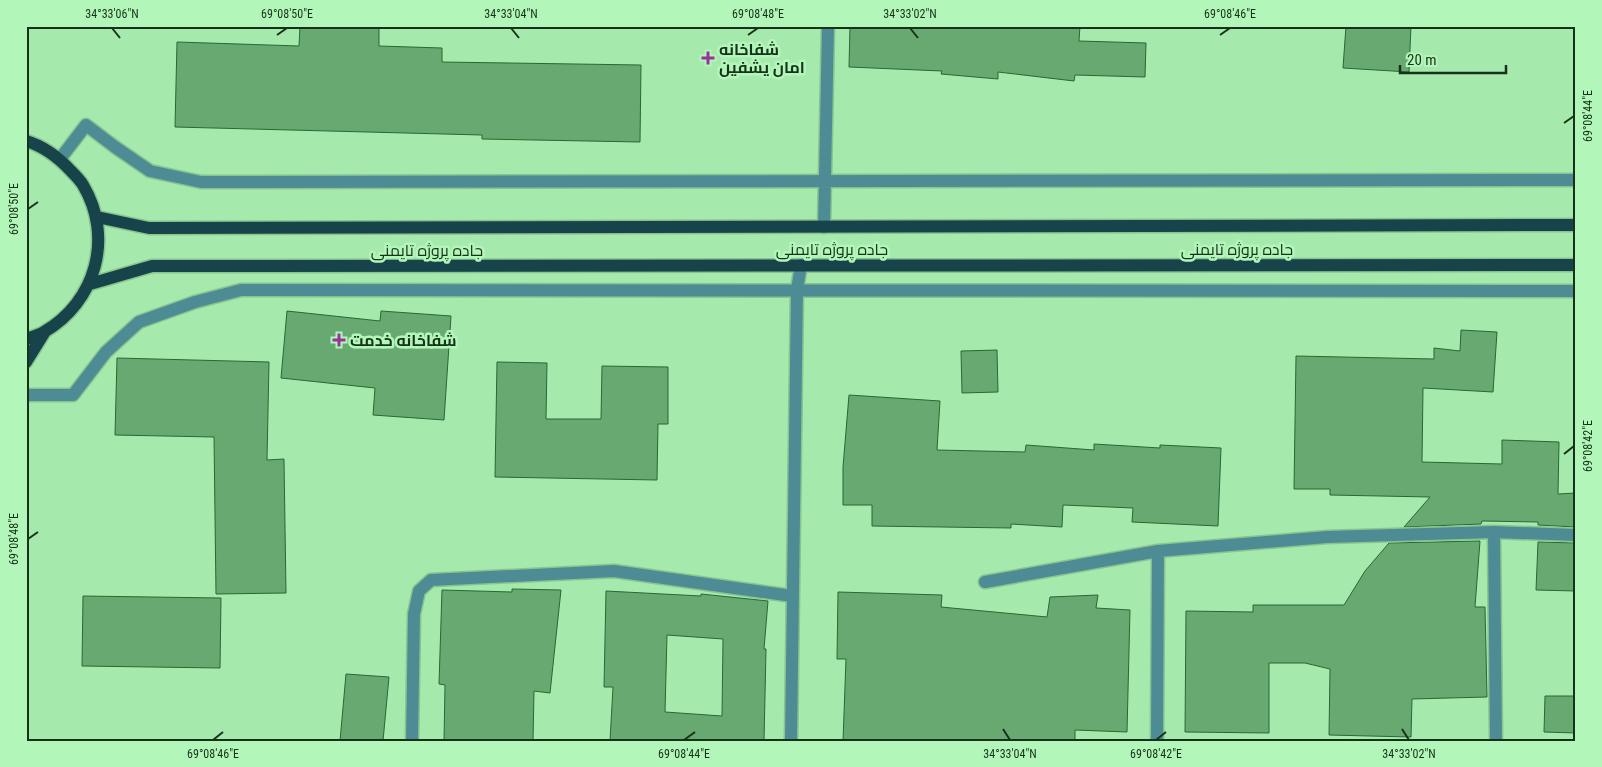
<svg xmlns="http://www.w3.org/2000/svg" width="1602" height="767" viewBox="0 0 1602 767" font-family="'Roboto Condensed',Cairo,sans-serif">
	<style>
		.building { fill: #67a970; stroke: #266933; fill-rule: evenodd }
		.lines { fill: none; stroke-linecap: round; stroke-linejoin: round }
		.minor-casing { stroke: #89c48f; stroke-width: 15 }
		.major-casing { stroke: #89c48f; stroke-width: 15 }
		.minor { stroke: #4d8c95; stroke-width: 12 }
		.major { stroke: #16444a; stroke-width: 12 }
		.ticks { fill: none; stroke: #17321a; stroke-width: 2 }
		.poi-dot { fill: #99359a; stroke: #b2f7b9; stroke-width: 2 }
		.labels { text-anchor: middle; dominant-baseline: central; stroke-width: 5; stroke-linejoin: round; paint-order: stroke }
		.poi-label { font-size: 16px; font-weight: bold; fill: #17321a; stroke: #b2f7b9; text-anchor: start }
		.street-label { font-size: 16px; fill: #17321a; stroke: #b2f7b9 }
		.neatline { fill: none; stroke: #17321a; stroke-width: 2 }
		.ticks-label { font-size: 12px; text-anchor: middle; fill: #17321a }
	</style>
	<rect width="100%" height="100%" fill="#a5e9ac"/>
	<path class="building" d="M 300,26 L 379,26 L 379,46 L 442,48 L 442,62 L 641,65 L 640,142 L 482,139 L 482,135 L 175,127 L 177,42 L 299,46 Z
		M 850,26 L 1080,26 L 1079,41 L 1146,43 L 1145,77 L 1075,75 L 1074,81 L 998,72 L 998,79 L 941,74 L 942,71 L 849,67 Z
		M 1346,26 L 1411,26 L 1409,72 L 1343,68 Z
		M 287,311 L 380,321 L 381,311 L 451,316 L 444,420 L 373,415 L 375,388 L 281,378 Z
		M 1461,330 L 1497,332 L 1493,392 L 1423,388 L 1422,462 L 1502,464 L 1502,440 L 1559,442 L 1558,494 L 1576,493 L 1576,527 L 1538,525 L 1538,522 L 1482,521 L 1481,524 L 1404,527 L 1430,497 L 1330,495 L 1330,489 L 1294,489 L 1296,356 L 1434,359 L 1434,348 L 1460,351 Z
		M 997,350 L 998,392 L 962,393 L 961,351 Z
		M 117,358 L 269,362 L 267,460 L 284,459 L 286,593 L 216,594 L 214,437 L 115,435 Z
		M 497,362 L 547,363 L 546,419 L 601,419 L 602,366 L 668,367 L 668,424 L 658,424 L 657,480 L 495,477 Z
		M 849,395 L 940,401 L 937,450 L 1025,452 L 1026,445 L 1094,450 L 1094,444 L 1160,448 L 1160,445 L 1221,448 L 1218,526 L 1132,522 L 1133,508 L 1063,505 L 1062,527 L 1011,524 L 1011,528 L 872,526 L 872,505 L 843,505 L 843,467 Z
		M 1480,541 L 1475,607 L 1485,607 L 1487,697 L 1412,699 L 1411,737 L 1329,735 L 1330,669 L 1305,663 L 1269,663 L 1269,733 L 1185,732 L 1186,611 L 1253,612 L 1253,605 L 1344,605 L 1365,571 L 1389,543 Z
		M 1538,542 L 1576,543 L 1576,591 L 1536,590 Z
		M 512,589 L 561,590 L 550,693 L 534,691 L 533,741 L 444,741 L 445,685 L 439,684 L 442,590 L 512,592 Z
		M 606,591 L 701,596 L 701,594 L 768,601 L 764,649 L 766,649 L 764,741 L 610,741 L 613,687 L 604,687 ZM 667,635 L 723,639 L 722,716 L 665,712 Z
		M 838,592 L 942,595 L 941,607 L 1047,617 L 1050,597 L 1098,595 L 1096,608 L 1130,610 L 1127,732 L 1075,730 L 1075,741 L 843,741 L 846,659 L 837,659 Z
		M 83,596 L 221,598 L 220,668 L 82,666 Z
		M 346,674 L 389,677 L 383,741 L 340,741 Z
		M 1545,696 L 1576,696 L 1576,733 L 1544,732 Z"/>
	<g class="lines">
		<defs>
			<path id="minor" d="M 60,159 L 86,125 L 115,147 L 150,171 L 201,182 L 1576,180
				M 824,227 L 828,26
				M 26,395 L 73,395 L 106,352 L 139,322 L 195,302 L 241,290 L 1576,291
				M 1494,532 L 1496,741
				M 985,582 L 1158,551 L 1327,537 L 1494,532 L 1576,535
				M 412,741 L 414,614 L 419,591 L 431,580 L 614,571 L 792,596
				M 791,741 L 797,290 L 801,265
				M 1157,741 L 1158,551"/>
			<path id="major" d="M 26,141 C 43,146 59,158 71,171 C 75,175 80,180 83,185 C 114,237 96,302 44,332 C 39,335 32,337 26,339
				M 97,217 L 149,228 L 1576,225
				M 90,284 L 152,266 L 1576,265
				M 26,362 L 44,333"/>
		</defs>
		<use href="#minor" class="minor-casing"/>
		<use href="#major" class="major-casing"/>
		<use href="#minor" class="minor"/>
		<use href="#major" class="major"/>
	</g>
	<path class="ticks" d="M 112,28 L 120,38M 511,28 L 519,38M 910,28 L 918,38M 277,35 L 287,28M 748,35 L 758,28M 1220,35 L 1230,28M 1564,123 L 1574,116M 28,209 L 38,202M 1564,454 L 1574,446M 28,539 L 38,532M 1003,729 L 1010,740M 1402,729 L 1409,740M 213,740 L 223,732M 684,740 L 695,732M 1156,740 L 1166,732"/>
	<g class="poi-dot">
		<path d="M705.5 50.5h5v5h5v5h-5v5h-5v-5h-5v-5h5z"/>
		<path d="M336.5 332.5h5v5h5v5h-5v5h-5v-5h-5v-5h5z"/>
	</g>
	<g class="labels">
		<g class="poi-label">
			<text x="719" y="49">شفاخانه<tspan x="719" dy="18">امان یشفین</tspan></text>
			<text x="350" y="340">شفاخانه خدمت</text>
		</g>
		<g class="street-label">
			<text x="832" y="249">جاده پروژه تایمنی</text>
			<text x="1237" y="249">جاده پروژه تایمنی</text>
			<text x="427" y="250">جاده پروژه تایمنی</text>
		</g>
	</g>
	<rect width="1602" height="767" fill="none" stroke="#b2f7b9" stroke-width="55"/>
	<path d="M1400 65v8h106v-8" fill="none" stroke="#17321a" stroke-width="2.5"/>
	<text x="1407" y="65" font-size="15" fill="#17321a" stroke="#b2f7b9" stroke-width="4" paint-order="stroke">20 m</text>
	<rect x="28" y="28" width="1546" height="712" class="neatline"/>
	<g class="ticks-label">
		<text x="112" y="18">34°33'06"N</text>
		<text x="287" y="18">69°08'50"E</text>
		<text x="511" y="18">34°33'04"N</text>
		<text x="758" y="18">69°08'48"E</text>
		<text x="910" y="18">34°33'02"N</text>
		<text x="1230" y="18">69°08'46"E</text>
		<text transform="translate(1588 116) rotate(-90)" y="4">69°08'44"E</text>
		<text transform="translate(14 209) rotate(-90)" y="4">69°08'50"E</text>
		<text transform="translate(1588 446) rotate(-90)" y="4">69°08'42"E</text>
		<text transform="translate(14 539) rotate(-90)" y="4">69°08'48"E</text>
		<text x="213" y="758">69°08'46"E</text>
		<text x="684" y="758">69°08'44"E</text>
		<text x="1010" y="758">34°33'04"N</text>
		<text x="1156" y="758">69°08'42"E</text>
		<text x="1409" y="758">34°33'02"N</text>
	</g>
</svg>
